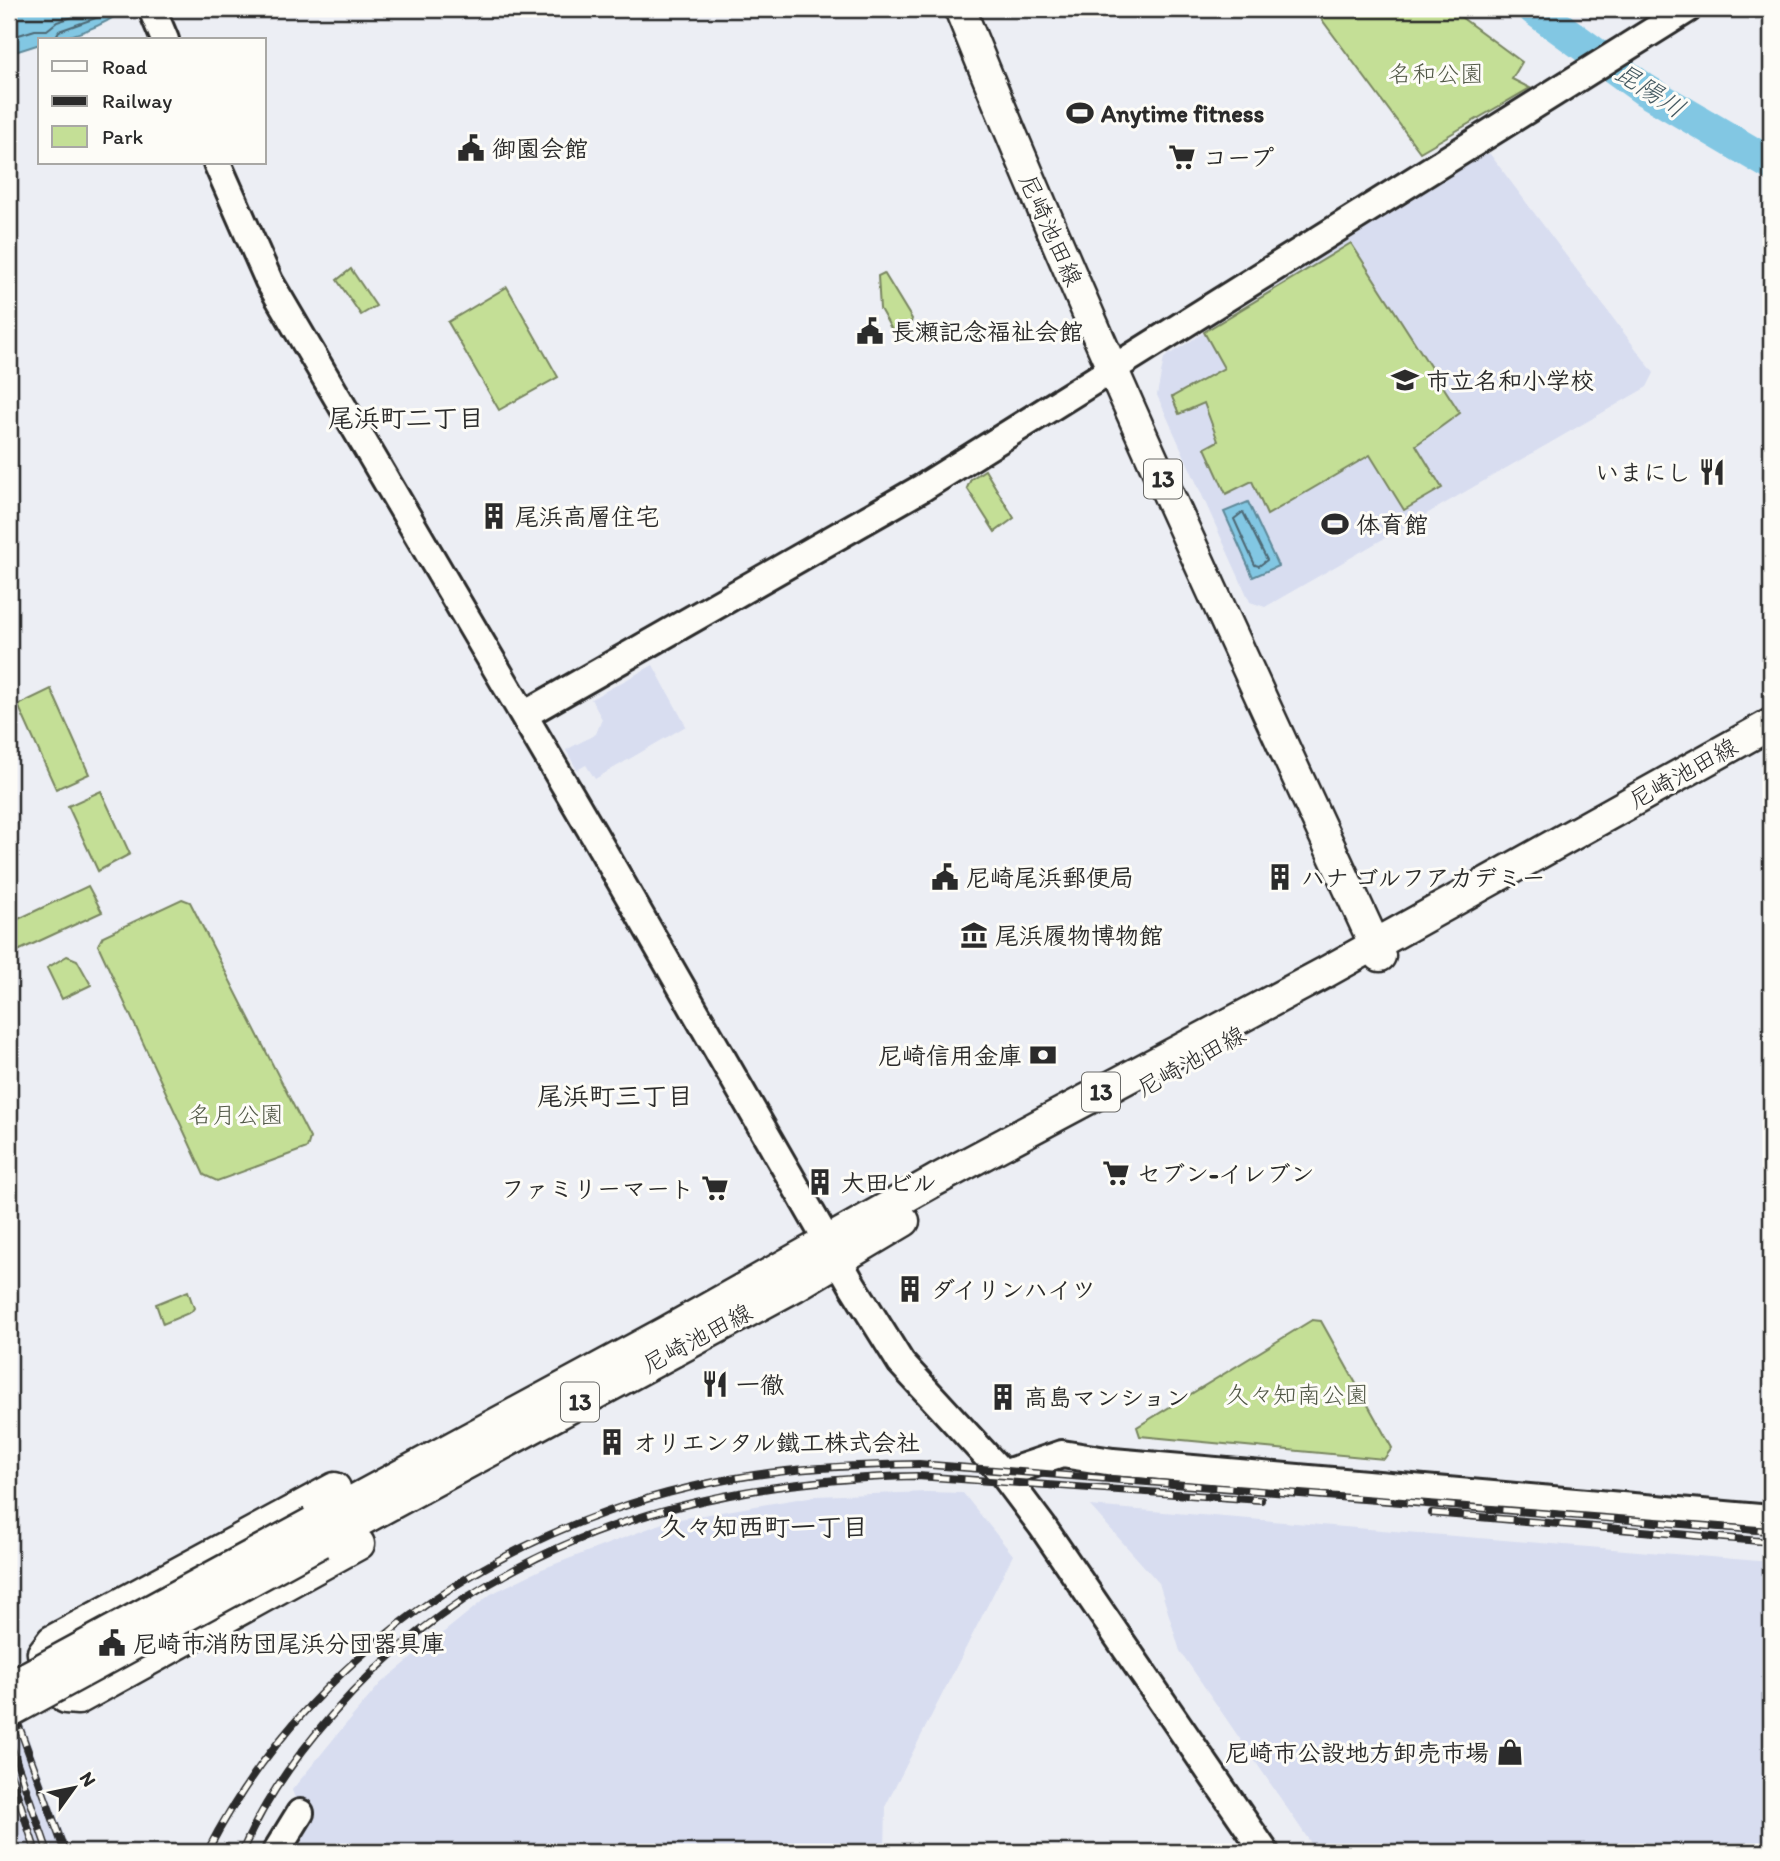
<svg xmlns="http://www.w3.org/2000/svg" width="1780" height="1861" viewBox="0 0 1780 1861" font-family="Itim,'Klee One',sans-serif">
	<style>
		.built { fill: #d8ddf0 }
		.green { fill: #c4df96; stroke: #788560; stroke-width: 2 }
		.water { fill: #82c7e3; stroke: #5f8999; stroke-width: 2 }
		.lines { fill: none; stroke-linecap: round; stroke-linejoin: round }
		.shore { stroke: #4e6975; stroke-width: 2 }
		.river { stroke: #82c7e3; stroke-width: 33 }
		.secondary-casing { stroke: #2b2b2b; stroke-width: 32 }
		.primary-casing { stroke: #2b2b2b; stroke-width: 35 }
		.secondary { stroke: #fdfcf7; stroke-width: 26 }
		.primary { stroke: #fdfcf7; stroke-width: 30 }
		.rail-casing { stroke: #2b2b2b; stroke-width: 8 }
		.rail { stroke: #fdfcf7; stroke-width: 5; stroke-dasharray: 16; stroke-linecap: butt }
		.primary-bridge-casing { stroke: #2b2b2b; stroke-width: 35; stroke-linecap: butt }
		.primary-bridge { stroke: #fdfcf7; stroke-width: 30 }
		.labels { text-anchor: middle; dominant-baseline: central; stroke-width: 6; stroke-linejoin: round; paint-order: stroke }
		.shield { fill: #fdfcf7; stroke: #6a6a68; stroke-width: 2 }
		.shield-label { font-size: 23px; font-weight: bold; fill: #2b2b2b }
		.park-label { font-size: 24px; fill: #515846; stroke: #fdfcf7 }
		.poi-label { font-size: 24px; font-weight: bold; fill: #2b2b2b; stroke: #fdfcf7; text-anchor: start }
		.street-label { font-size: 24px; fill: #2b2b2b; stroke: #fdfcf7 }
		.water-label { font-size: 26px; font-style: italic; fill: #455a62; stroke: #fdfcf7 }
		.neighbourhood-label { font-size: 26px; font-weight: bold; fill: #2b2b2b; stroke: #fdfcf7 }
	</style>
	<rect width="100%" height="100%" fill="#eceef4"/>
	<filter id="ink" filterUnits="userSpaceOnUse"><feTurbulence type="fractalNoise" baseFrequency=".0143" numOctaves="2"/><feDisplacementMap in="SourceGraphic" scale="14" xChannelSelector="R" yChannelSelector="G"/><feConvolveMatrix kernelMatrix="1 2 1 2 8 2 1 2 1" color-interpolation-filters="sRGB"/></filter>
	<g filter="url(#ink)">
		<path class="built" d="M 1483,154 L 1490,154 L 1654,373 L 1647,387 L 1265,607 L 1250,602 L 1157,395 L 1164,358 Z
			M 653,665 L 686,726 L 595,779 L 586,765 L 577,770 L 566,750 L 596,734 L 602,719 L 591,699 Z
			M 928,1492 L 963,1493 L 1013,1555 L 886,1805 L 885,1852 L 276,1852 L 300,1813 L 292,1790 L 340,1731 L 381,1683 L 491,1594 L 542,1569 L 668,1521 L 815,1496 Z
			M 1090,1506 L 1771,1562 L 1771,1852 L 1317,1852 L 1180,1651 L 1159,1583 Z
			M 9,1685 L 70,1852 L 9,1852 Z"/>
		<path class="green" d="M 1314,9 L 1450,9 L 1522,62 L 1512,79 L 1530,88 L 1420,152 Z
			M 1351,243 L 1460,413 L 1416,445 L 1442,488 L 1404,510 L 1370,455 L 1267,515 L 1252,481 L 1226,494 L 1205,448 L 1218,441 L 1204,403 L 1179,414 L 1172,397 L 1224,368 L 1204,332 Z
			M 351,269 L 376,306 L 361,315 L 337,280 Z
			M 884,273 L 912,319 L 909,329 L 896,337 L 880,309 L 878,276 Z
			M 507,287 L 558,377 L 499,410 L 448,322 Z
			M 985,470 L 1014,518 L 995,532 L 967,488 L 971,479 Z
			M 51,689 L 89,774 L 56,789 L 18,705 Z
			M 101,791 L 130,854 L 98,871 L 68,806 Z
			M 88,886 L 102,912 L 9,955 L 12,922 Z
			M 182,899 L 190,902 L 310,1138 L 307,1148 L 217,1181 L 204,1175 L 98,945 L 103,936 Z
			M 67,956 L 77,960 L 91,985 L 62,999 L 47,968 Z
			M 188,1291 L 194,1308 L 191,1312 L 163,1324 L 156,1304 Z
			M 1312,1320 L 1321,1321 L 1392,1448 L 1384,1459 L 1140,1436 L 1137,1427 Z"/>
		<path class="water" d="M 9,9 L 125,9 C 104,26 68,40 40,40 L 40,44 L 9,54 Z
			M 1248,502 L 1278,566 L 1253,577 L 1224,512 Z"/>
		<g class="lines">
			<path class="shore" d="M 9,38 L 35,30 L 47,30 L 57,22 L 97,9
				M 54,40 L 59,31 L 107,14 L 114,9
				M 1243,512 L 1267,560 L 1259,566 L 1255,565 L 1234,519 Z"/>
			<path class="river" d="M 1534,9 L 1645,90 L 1771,164"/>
			<defs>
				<path id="secondary" d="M 152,9 L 165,40
					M 217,163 L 269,281 L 594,835 L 853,1286 L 901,1363 L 1003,1474 L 1042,1526 L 1265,1852
					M 524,715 L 922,488 L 1688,9
					M 1003,1474 L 1062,1454 L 1113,1462 L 1771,1519
					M 276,1852 L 300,1813"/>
				<path id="primary" d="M 960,9 C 1089,330 1236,643 1380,956
					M 335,1488 L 52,1641 L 43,1653 L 66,1698 L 78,1699 L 359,1544
					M 312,1523 L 666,1332 L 936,1180 L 1326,972 L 1771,724
					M 321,1542 L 795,1286 L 904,1221"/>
			</defs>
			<use href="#secondary" class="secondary-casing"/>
			<use href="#primary" class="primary-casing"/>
			<use href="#secondary" class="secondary"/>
			<use href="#primary" class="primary"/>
			<defs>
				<path id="rail" d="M 1432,1513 L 1771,1542
					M 9,1699 L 65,1852
					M 9,1740 L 48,1852
					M 9,1769 L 36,1852
					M 9,1841 L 12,1852
					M 207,1852 C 319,1635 545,1497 786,1471 C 830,1466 875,1465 919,1464 L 1771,1531
					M 242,1852 C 263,1802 296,1756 332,1715 C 483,1541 694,1480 917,1476 L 1261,1500"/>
			</defs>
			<use href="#rail" class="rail-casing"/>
			<use href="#rail" class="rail"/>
			<defs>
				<path id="primary-bridge" d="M 9,1687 L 312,1523
					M 9,1712 L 321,1542"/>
			</defs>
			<use href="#primary-bridge" class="primary-bridge-casing"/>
			<use href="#primary-bridge" class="primary-bridge"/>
		</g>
	</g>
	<defs>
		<symbol id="stadium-bare" viewBox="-9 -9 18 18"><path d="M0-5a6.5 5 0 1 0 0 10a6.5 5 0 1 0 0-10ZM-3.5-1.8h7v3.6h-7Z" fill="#2b2b2b" stroke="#fdfcf7" stroke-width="2.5" paint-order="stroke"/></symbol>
		<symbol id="civic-bare" viewBox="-9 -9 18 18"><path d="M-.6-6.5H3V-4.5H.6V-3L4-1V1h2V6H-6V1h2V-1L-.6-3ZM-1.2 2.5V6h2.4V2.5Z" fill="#2b2b2b" stroke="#fdfcf7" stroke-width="2.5" paint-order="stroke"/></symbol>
		<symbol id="supermarket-bare" viewBox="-9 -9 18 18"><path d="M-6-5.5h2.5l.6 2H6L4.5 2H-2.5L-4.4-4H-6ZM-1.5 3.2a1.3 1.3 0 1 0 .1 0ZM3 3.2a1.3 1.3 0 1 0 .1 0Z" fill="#2b2b2b" stroke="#fdfcf7" stroke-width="2.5" paint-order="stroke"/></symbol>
		<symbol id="school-bare" viewBox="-9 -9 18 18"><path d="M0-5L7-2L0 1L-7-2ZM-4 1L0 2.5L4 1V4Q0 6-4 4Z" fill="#2b2b2b" stroke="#fdfcf7" stroke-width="2.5" paint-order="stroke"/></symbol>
		<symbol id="restaurant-bare" viewBox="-9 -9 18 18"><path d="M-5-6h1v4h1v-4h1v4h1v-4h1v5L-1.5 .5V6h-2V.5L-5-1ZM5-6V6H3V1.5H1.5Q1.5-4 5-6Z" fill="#2b2b2b" stroke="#fdfcf7" stroke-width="2.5" paint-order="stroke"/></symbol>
		<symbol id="building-bare" viewBox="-9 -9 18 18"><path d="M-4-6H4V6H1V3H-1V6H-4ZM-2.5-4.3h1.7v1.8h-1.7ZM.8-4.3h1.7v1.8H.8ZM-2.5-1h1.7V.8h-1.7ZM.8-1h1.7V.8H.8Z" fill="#2b2b2b" stroke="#fdfcf7" stroke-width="2.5" paint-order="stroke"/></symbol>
		<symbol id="museum-bare" viewBox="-9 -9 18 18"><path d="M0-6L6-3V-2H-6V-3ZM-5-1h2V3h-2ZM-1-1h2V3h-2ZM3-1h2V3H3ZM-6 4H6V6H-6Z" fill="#2b2b2b" stroke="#fdfcf7" stroke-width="2.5" paint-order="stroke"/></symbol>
		<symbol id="bank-bare" viewBox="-9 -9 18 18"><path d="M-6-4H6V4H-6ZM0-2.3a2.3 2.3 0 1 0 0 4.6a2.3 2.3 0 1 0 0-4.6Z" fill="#2b2b2b" stroke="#fdfcf7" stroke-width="2.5" paint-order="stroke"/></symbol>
		<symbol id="shop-bare" viewBox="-9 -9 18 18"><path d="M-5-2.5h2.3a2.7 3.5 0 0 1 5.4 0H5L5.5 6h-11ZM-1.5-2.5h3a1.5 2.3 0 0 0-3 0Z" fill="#2b2b2b" stroke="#fdfcf7" stroke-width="2.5" paint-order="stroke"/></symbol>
	</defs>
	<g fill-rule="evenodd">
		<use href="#stadium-bare" x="1061" y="94" width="38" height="38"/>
		<use href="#civic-bare" x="452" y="129" width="38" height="38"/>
		<use href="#supermarket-bare" x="1163" y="138" width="38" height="38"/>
		<use href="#civic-bare" x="851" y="312" width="38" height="38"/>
		<use href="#school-bare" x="1386" y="361" width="38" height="38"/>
		<use href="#restaurant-bare" x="1693" y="453" width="38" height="38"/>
		<use href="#building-bare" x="475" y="497" width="38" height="38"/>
		<use href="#stadium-bare" x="1316" y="505" width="38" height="38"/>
		<use href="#civic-bare" x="926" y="858" width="38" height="38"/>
		<use href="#building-bare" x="1261" y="858" width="38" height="38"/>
		<use href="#museum-bare" x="955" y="916" width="38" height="38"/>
		<use href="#bank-bare" x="1024" y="1036" width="38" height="38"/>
		<use href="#supermarket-bare" x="1097" y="1154" width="38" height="38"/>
		<use href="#building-bare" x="801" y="1163" width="38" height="38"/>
		<use href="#supermarket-bare" x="696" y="1169" width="38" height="38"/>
		<use href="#building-bare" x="891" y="1270" width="38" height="38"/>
		<use href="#restaurant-bare" x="696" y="1365" width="38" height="38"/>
		<use href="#building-bare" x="984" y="1378" width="38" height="38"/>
		<use href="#building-bare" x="593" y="1423" width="38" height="38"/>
		<use href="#civic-bare" x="93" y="1624" width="38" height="38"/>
		<use href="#shop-bare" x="1491" y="1733" width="38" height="38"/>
	</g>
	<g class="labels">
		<g class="shield">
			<rect x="1144" y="459.5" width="38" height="39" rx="5"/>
			<rect x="1082" y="1072.5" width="38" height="39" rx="5"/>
			<rect x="561" y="1382.5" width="38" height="39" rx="5"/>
		</g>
		<g class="shield-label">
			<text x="1163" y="479">13</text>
			<text x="1101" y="1092">13</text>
			<text x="580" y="1402">13</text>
		</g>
		<g class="park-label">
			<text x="1436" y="73">名和公園</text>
			<text x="236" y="1114">名月公園</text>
			<text x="1297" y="1394">久々知南公園</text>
		</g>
		<g class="poi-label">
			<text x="1101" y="113">Anytime fitness</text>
			<text x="492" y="148">御園会館</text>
			<text x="1203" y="157">コープ</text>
			<text x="891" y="331">長瀬記念福祉会館</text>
			<text x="1426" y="380">市立名和小学校</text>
			<text x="1691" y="472" text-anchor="end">いまにし</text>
			<text x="515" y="516">尾浜高層住宅</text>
			<text x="1356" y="524">体育館</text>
			<text x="966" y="877">尼崎尾浜郵便局</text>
			<text x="1301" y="877">ハナ ゴルフアカデミー</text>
			<text x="995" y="935">尾浜履物博物館</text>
			<text x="1022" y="1055" text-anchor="end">尼崎信用金庫</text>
			<text x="1137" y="1173">セブン-イレブン</text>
			<text x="841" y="1182">大田ビル</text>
			<text x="694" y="1188" text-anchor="end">ファミリーマート</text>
			<text x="931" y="1289">ダイリンハイツ</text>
			<text x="736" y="1384">一徹</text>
			<text x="1024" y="1397">高島マンション</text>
			<text x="633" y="1442">オリエンタル鐵工株式会社</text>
			<text x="133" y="1643">尼崎市消防団尾浜分団器具庫</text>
			<text x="1489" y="1752" text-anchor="end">尼崎市公設地方卸売市場</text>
		</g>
		<g class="street-label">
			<text transform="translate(1051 230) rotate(66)">尼崎池田線</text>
			<text transform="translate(1683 773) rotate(-29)">尼崎池田線</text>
			<text transform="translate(1191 1061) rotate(-29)">尼崎池田線</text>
			<text transform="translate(697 1338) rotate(-28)">尼崎池田線</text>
		</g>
		<g class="water-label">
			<text transform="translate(1650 90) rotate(33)">昆陽川</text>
		</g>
		<g class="neighbourhood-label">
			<text x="406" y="418">尾浜町二丁目</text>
			<text x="615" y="1096">尾浜町三丁目</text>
			<text x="764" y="1527">久々知西町一丁目</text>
		</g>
	</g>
	<rect width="1780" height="1861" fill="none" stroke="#fdfcf7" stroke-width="35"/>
	<rect x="18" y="18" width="1745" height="1826" fill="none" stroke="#2b2b2b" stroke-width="2.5" filter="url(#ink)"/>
	<rect x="38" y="38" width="228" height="126" fill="#fdfcf7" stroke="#a9a8a5" stroke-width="2"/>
	<rect x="52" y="61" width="35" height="10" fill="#fdfcf7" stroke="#a9a8a5" stroke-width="2"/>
	<text x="102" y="74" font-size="21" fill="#2b2b2b">Road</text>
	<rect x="52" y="96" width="35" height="10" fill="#2b2b2b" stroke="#a9a8a5" stroke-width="2"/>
	<text x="102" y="108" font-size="21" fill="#2b2b2b">Railway</text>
	<rect x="52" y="126" width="35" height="21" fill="#c4df96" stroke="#a9a8a5" stroke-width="2"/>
	<text x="102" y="144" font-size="21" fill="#2b2b2b">Park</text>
	<g transform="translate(74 1788) rotate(57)" stroke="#fdfcf7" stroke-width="5" paint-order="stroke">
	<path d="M0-5L12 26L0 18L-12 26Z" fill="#2b2b2b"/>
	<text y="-10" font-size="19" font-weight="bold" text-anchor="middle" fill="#2b2b2b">N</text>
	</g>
</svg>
